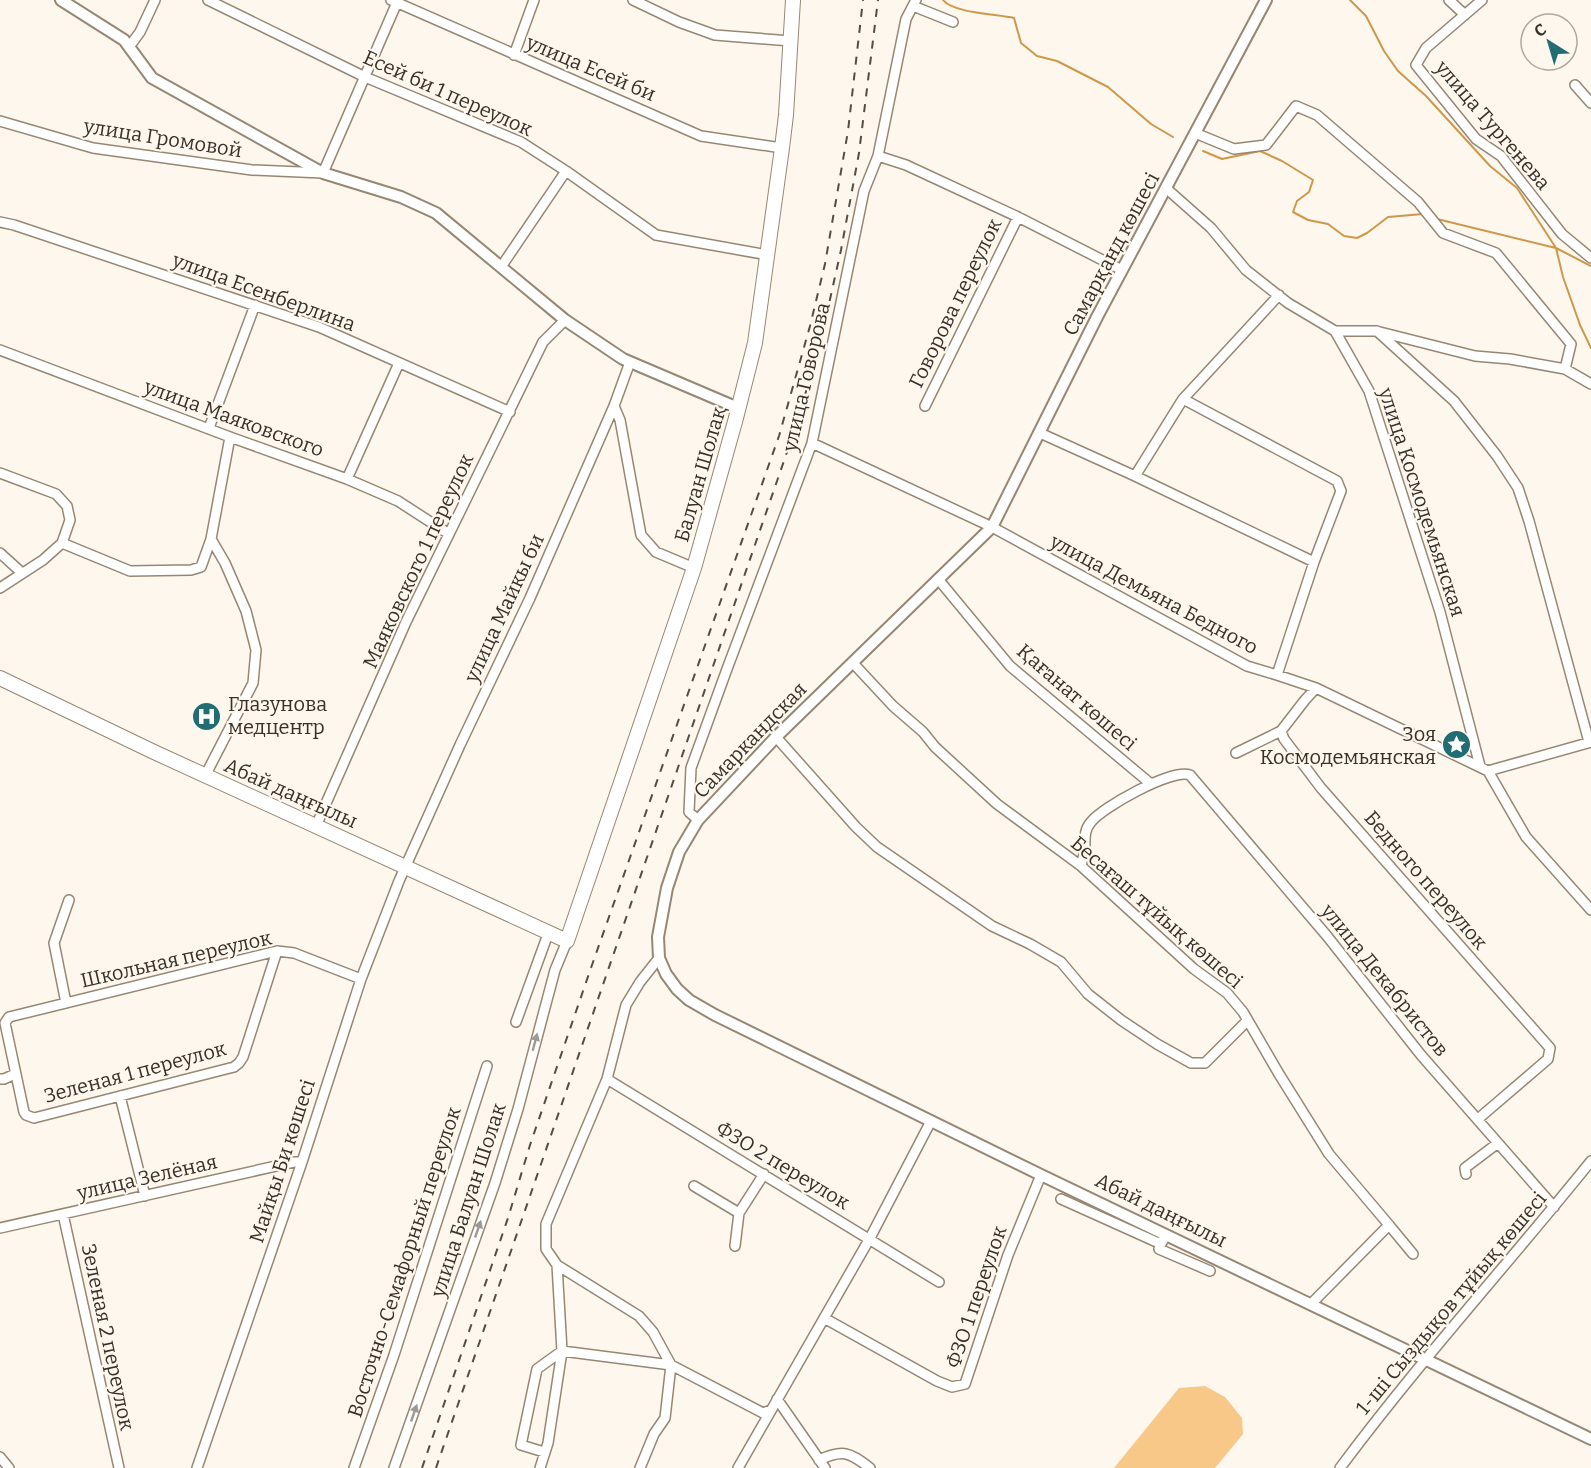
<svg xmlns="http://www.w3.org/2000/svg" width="1591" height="1468" viewBox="0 0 1591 1468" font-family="Bitter,serif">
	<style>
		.green { fill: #f8c889 }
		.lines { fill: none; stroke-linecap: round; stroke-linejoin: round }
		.stream { stroke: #ce9849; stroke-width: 2 }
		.minor-casing { stroke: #978772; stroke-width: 12 }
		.tertiary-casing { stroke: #978772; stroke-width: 14 }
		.primary-casing { stroke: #978772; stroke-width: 16 }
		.minor { stroke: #fff; stroke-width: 9 }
		.tertiary { stroke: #fff; stroke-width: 10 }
		.primary { stroke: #fff; stroke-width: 14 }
		.rail { stroke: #544d44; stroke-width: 2; stroke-dasharray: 8 8; stroke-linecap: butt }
		.oneway { fill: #9c9894 }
		.labels { text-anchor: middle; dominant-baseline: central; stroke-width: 4.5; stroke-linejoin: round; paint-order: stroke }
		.street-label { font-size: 20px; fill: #383128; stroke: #fef7ee }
		.poi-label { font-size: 20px; fill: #383128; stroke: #fef7ee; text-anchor: start }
	</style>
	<rect width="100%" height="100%" fill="#fef7ee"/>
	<path class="green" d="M 1205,1386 L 1225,1397 L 1242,1418 L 1243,1434 L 1215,1468 L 1114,1468 L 1179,1388 Z"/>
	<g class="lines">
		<path class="stream" d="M 943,0 C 953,13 996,14 1014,18 L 1021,43 L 1037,56 L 1057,61 L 1108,87 L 1151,124 L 1173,137
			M 1350,0 L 1366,16 L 1384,51 L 1398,71 L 1426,96 L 1490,166 L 1517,188 L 1556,248 L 1563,277 L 1580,325 L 1591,348
			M 1203,151 L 1222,159 L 1260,151 L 1282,161 L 1313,180 L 1309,192 L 1297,201 L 1293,212 L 1308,220 L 1328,224 L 1344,236 L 1357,238 L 1367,233 L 1388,217 L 1423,214
			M 1437,219 L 1556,248 L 1591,266"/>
		<defs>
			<path id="minor" d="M 208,0 L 365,77 L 521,142 L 566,171 L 656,235 L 768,255
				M 391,0 L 701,136 L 782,148
				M 633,0 L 679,22 L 715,35 L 791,41
				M 1449,0 L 1465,15
				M 1482,0 L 1426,48 L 1416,65 L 1476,139 L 1501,156 L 1562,234 L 1591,258
				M 913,6 L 953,22
				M 129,47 L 140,32 L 155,0
				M 514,55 L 534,0
				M 1575,85 L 1591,103
				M 0,121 L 93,148 L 252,170 L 323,173 L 398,0
				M 1195,133 L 1234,149 L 1266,145 L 1296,106 L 1317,115 L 1418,202 L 1443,233 L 1496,253 L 1571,344 L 1565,369
				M 878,156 L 906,165 L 1018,217 L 1122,270
				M 1167,189 L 1211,228 L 1246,270 L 1288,303 L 1335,331 L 1369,391 L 1440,612 L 1480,766
				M 0,222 L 14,225 L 319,327 L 510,412
				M 501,267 L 566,171
				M 1335,331 L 1377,331 L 1454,401 L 1497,456 L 1518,488 L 1529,521 L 1589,742
				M 1380,332 L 1475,356 L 1510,359 L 1565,369 L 1591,384
				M 0,350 L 230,437 L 347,479 L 398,501 L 449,534
				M 1183,399 L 1337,481 L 1341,491 L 1314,562 L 1277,675
				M 614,406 L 620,420 L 641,535 L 656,552 L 694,568
				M 925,406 L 1018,217
				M 209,428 L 255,305
				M 1040,433 L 1135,476 L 1314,562
				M 812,443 L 992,527 L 1247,666 L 1277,675 L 1316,688 L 1488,771 L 1526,837 L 1591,910
				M 0,473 L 56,494 L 67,506 L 70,520 L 62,543 L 43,560 L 0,588
				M 1135,476 L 1183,399 L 1279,295
				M 347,479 L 399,363
				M 211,539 L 230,437
				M 62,543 L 130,571 L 191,570 L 201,567 L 211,539 L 225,563 L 246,611 L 256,650 L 253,683 L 205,776
				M 0,553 L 22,573
				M 938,579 L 1010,666 L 1151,784
				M 853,663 L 893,706 L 923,732 L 935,747 L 997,804 L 1081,866 L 1194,969 L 1227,993 L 1243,1012 L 1279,1074 L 1329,1154 L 1389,1225 L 1311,1304
				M 1281,731 L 1284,739 L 1321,788 L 1550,1048 L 1548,1059 L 1478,1119
				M 776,737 L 856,827 L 877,847 L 992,926 L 1030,944 L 1061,962 L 1088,994 L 1121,1020 L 1157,1044 L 1191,1063 L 1205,1063 L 1247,1021
				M 1236,753 L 1281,731 L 1305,700 L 1316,688
				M 1488,771 L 1591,742
				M 698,820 L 689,812 L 691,768 L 727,669 L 812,443 L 864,191 L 878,156 L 906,19 L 916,0
				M 316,826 L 406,622 L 543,342 L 565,320
				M 1081,866 C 1082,860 1085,854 1085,848 C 1085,838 1084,830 1091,822 C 1103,807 1172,768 1190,775 L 1327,936 L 1421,1055 L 1554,1207
				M 277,951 L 243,1057 L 239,1063 L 234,1067 L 34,1118 L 26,1115 L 24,1112 L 5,1023 L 9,1017 L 277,951 L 294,953 L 361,979
				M 66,1003 L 54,943 L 69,900
				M 516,1022 L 548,934
				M 0,1079 L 4,1079 L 15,1074
				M 607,1079 L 939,1282
				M 120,1096 L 145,1196
				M 1466,1174 L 1465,1168 L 1498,1143
				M 694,1186 L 739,1213
				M 1061,1199 L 1161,1244 L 1166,1235
				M 63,1214 L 119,1468
				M 1389,1225 L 1413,1254
				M 0,1228 L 294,1162 L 302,1162
				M 1161,1244 L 1159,1249 L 1210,1271
				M 735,1246 L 739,1213 L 764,1174
				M 557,1265 L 639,1316 L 653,1332 L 671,1365 L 665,1418 L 654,1434 L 640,1468
				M 824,1318 L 937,1381 L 952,1387 L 965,1384 L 1008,1255 L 1041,1175
				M 777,1399 L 825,1468
				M 544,1452 L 521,1445 L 537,1369 L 562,1351 L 671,1365 L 763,1413 L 771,1410
				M 0,1457 L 9,1468
				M 819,1460 C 843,1449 849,1452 870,1468
				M 197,1468 L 302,1162 L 361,979 L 399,881 L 460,745 L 530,598 L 614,406 L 630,362
				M 354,1468 L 394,1355 L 487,1066
				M 394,1468 L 495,1183 L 518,1109 L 555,970 L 567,941
				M 540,1468 L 548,1443 L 562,1351 L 557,1265 L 546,1249 L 546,1224 L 607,1079 L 626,1005 L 640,982 L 659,958
				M 738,1468 L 870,1238 L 931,1121
				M 1340,1468 C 1419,1362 1508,1264 1591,1161"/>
			<path id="tertiary" d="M 61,0 L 124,40 L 152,78 L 323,173 L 401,197 L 436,213 L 565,320 L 623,359 L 738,408
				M 1266,0 L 1097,317 L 992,527 L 776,737 L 698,820 L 679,852 L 667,888 L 658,937 L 659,958 L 666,974 L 677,989 L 689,1000 L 715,1015 L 1041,1175 L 1591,1439"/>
			<path id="primary" d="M 0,678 L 154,752 L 567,941 L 694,568 L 736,418 L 755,343 L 782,148 L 786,115 L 793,0"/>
		</defs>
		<use href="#minor" class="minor-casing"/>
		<use href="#tertiary" class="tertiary-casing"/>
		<use href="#primary" class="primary-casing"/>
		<use href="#minor" class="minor"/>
		<use href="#tertiary" class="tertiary"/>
		<use href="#primary" class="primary"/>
		<path class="rail" d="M 422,1468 L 508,1218 L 530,1145 L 592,965 L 779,436 L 810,326 L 825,264 L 848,131 L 863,0
			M 436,1468 L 795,429 L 820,344 L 841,250 L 859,153 L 878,0"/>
	</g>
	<defs><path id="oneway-solid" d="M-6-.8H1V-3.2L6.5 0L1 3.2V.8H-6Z" transform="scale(1.5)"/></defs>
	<g class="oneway">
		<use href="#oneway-solid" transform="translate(535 1042) rotate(-75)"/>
		<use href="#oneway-solid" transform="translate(478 1229) rotate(-71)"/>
		<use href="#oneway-solid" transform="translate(414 1413) rotate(-71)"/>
	</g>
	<defs>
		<symbol id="hospital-disc" viewBox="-11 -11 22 22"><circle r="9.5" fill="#226d74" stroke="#fef7ee"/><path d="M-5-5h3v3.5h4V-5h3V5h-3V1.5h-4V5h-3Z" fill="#fff"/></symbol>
		<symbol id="sight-disc" viewBox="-11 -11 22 22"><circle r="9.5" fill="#226d74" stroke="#fef7ee"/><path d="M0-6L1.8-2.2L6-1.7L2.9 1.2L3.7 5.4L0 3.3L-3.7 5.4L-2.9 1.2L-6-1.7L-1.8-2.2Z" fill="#fff"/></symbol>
	</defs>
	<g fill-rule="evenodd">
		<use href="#hospital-disc" x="190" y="700" width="33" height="33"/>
		<use href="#sight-disc" x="1440" y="728" width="33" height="33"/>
	</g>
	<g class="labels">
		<g class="street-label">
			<text transform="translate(591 68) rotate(23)">улица Есей би</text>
			<text transform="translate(448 93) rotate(24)">Есей би 1 переулок</text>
			<text transform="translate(1493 125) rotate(49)">улица Тургенева</text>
			<text transform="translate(163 138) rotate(9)">улица Громовой</text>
			<text transform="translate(1111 254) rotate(-62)">Самарқанд көшесі</text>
			<text transform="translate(264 292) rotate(20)">улица Есенберлина</text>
			<text transform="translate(955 303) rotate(-64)">Говорова переулок</text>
			<text transform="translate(806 377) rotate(-77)">улица Говорова</text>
			<text transform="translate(234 418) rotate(20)">улица Маяковского</text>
			<text transform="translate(700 474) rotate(-74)">Балуан Шолақ</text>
			<text transform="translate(1422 502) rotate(72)">улица Космодемьянская</text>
			<text transform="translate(418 561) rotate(-65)">Маяковского 1 переулок</text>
			<text transform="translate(1154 594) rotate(28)">улица Демьяна Бедного</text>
			<text transform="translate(504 608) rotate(-65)">улица Майкы би</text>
			<text transform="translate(1077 697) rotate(41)">Қағанат көшесі</text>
			<text transform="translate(750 740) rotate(-46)">Самаркандская</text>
			<text transform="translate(291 793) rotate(24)">Абай даңғылы</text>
			<text transform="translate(1426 880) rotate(49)">Бедного переулок</text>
			<text transform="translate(1157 912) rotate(41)">Бесағаш тұйық көшесі</text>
			<text transform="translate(176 959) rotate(-13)">Школьная переулок</text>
			<text transform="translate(1385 980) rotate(51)">улица Декабристов</text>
			<text transform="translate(135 1072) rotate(-15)">Зеленая 1 переулок</text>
			<text transform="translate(282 1161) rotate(-72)">Майқы Би көшесі</text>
			<text transform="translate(783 1165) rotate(31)">ФЗО 2 переулок</text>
			<text transform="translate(147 1177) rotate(-13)">улица Зелёная</text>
			<text transform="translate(468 1200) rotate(-72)">улица Балуан Шолак</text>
			<text transform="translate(1161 1210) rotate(26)">Абай даңғылы</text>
			<text transform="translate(404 1262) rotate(-72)">Восточно-Семафорный переулок</text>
			<text transform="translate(976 1297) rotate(-71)">ФЗО 1 переулок</text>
			<text transform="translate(1451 1303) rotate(-50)">1-ші Сыздықов тұйық көшесі</text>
			<text transform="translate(108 1337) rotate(78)">Зеленая 2 переулок</text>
		</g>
		<g class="poi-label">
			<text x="228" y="704">Глазунова<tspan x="228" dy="23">медцентр</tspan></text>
			<text x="1436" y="734" text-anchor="end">Зоя<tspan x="1436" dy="23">Космодемьянская</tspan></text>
		</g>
	</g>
	<g transform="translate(1549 42) rotate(323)"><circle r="28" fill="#fef7ee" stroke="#afa89f" stroke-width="1.5"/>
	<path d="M0-4.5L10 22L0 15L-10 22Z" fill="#226d74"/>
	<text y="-9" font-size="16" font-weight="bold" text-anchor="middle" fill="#383128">С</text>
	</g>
</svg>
